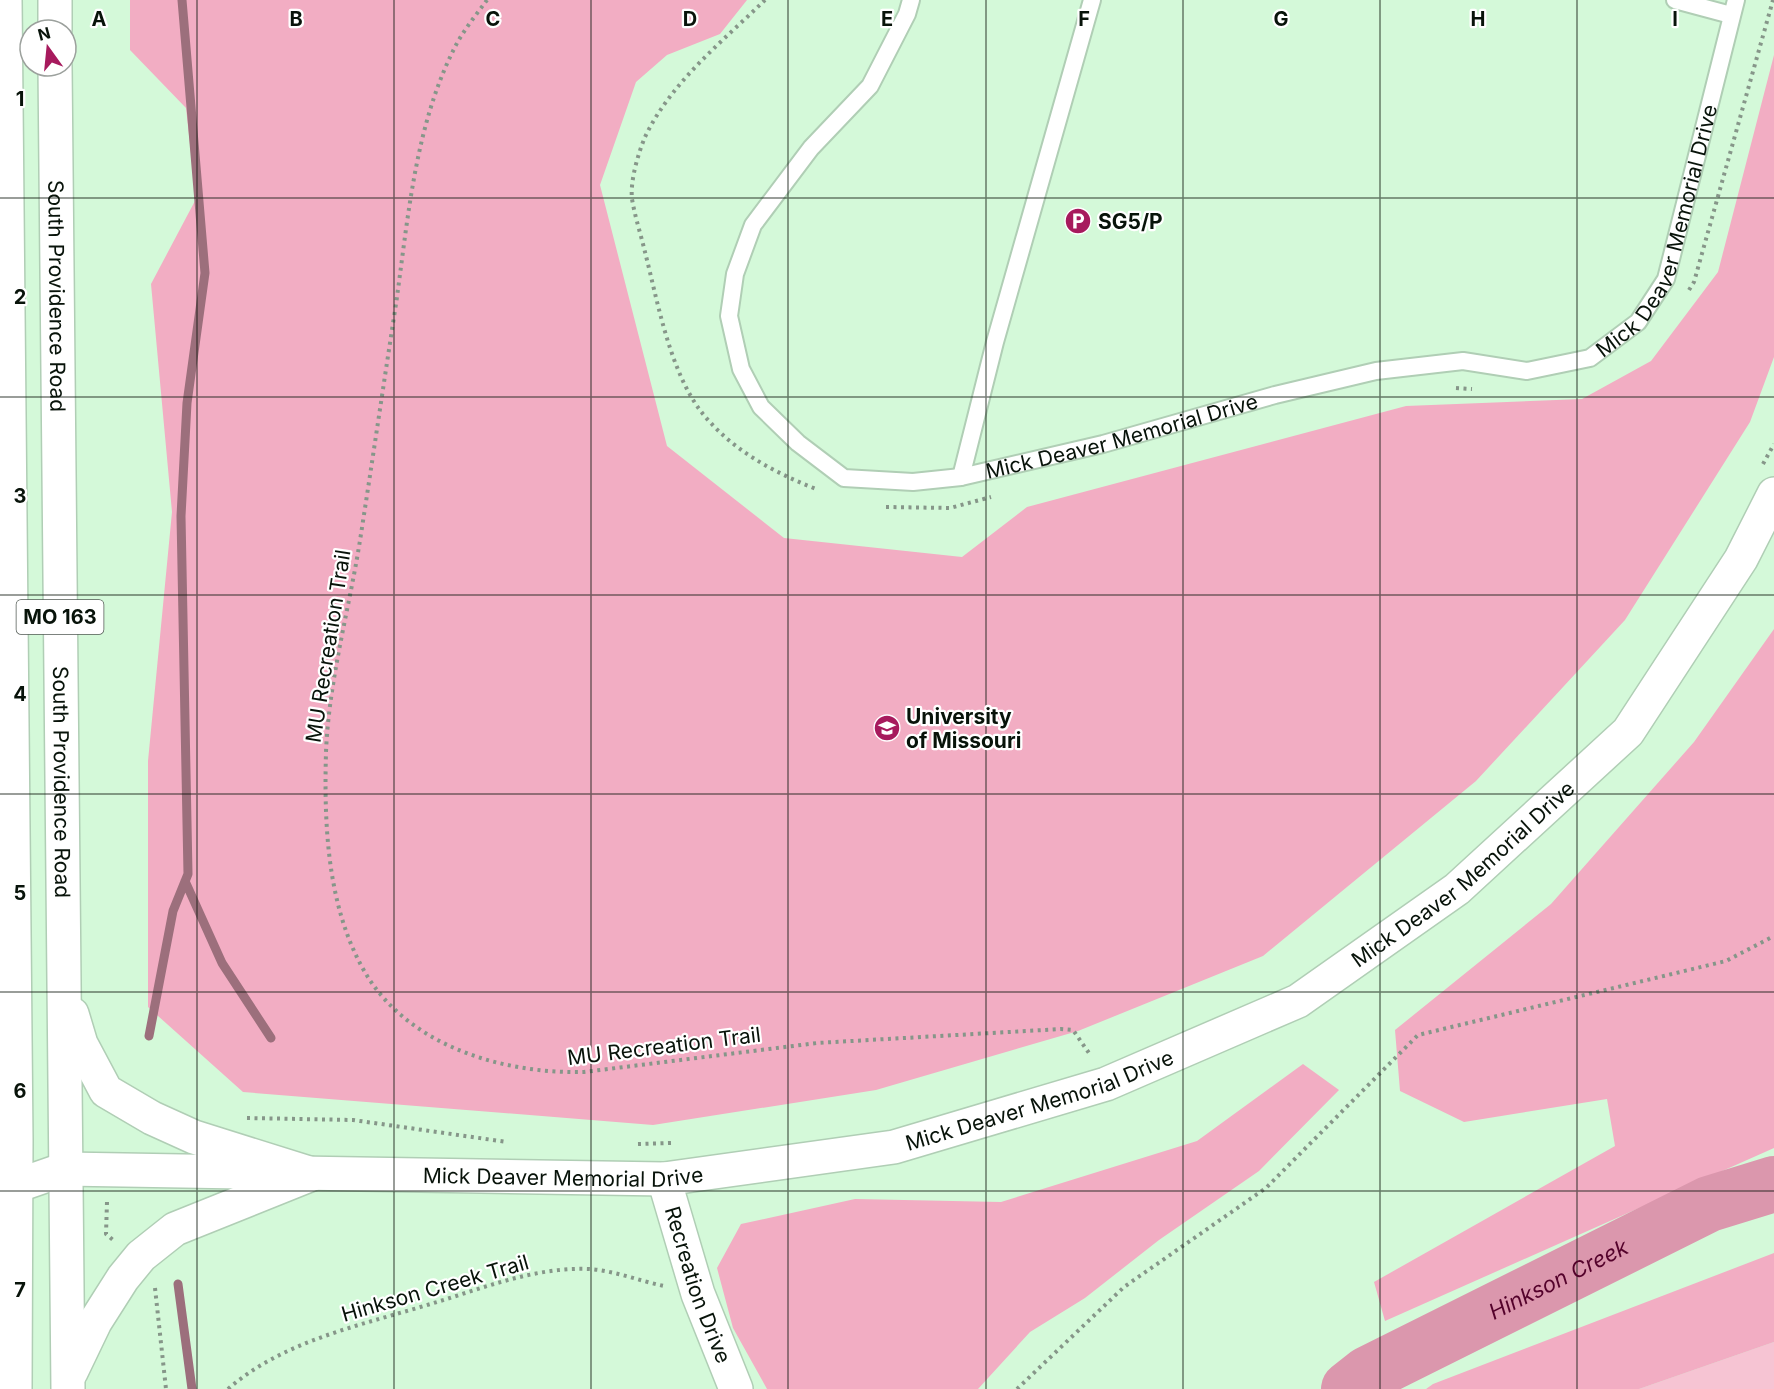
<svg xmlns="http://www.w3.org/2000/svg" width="1774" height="1389" viewBox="0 0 1774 1389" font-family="Inter,sans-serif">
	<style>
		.built { fill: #d4f9d9; fill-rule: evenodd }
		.green { fill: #f6c4d3 }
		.forest { fill: #f2adc3 }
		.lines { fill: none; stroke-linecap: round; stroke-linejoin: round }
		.stream { stroke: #9c6f7c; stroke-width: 9 }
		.river { stroke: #db97ad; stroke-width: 56 }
		.service-casing { stroke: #b0ceb5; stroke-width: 20 }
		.minor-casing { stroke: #b0ceb5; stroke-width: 36 }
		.primary-casing { stroke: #b0ceb5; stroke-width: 36 }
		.path { stroke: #869689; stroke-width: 4; stroke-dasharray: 3 4.5; stroke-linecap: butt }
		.service { stroke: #fff; stroke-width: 16 }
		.minor { stroke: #fff; stroke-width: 33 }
		.primary { stroke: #fff; stroke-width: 33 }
		.grid { fill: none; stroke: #08130a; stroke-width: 1.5; stroke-opacity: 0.55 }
		.labels { text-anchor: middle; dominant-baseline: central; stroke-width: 4.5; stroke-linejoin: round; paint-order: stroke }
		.shield { fill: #fff; stroke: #525a54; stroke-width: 1.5 }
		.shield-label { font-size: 20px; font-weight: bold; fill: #08130a }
		.poi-label { font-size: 21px; font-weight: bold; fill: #08130a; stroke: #fff; text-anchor: start }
		.street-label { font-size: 21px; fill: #08130a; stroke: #fff }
		.water-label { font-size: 22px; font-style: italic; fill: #54022b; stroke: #fff }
		.grid-label { font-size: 20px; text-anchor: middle; font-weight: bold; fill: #08130a; stroke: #fff; stroke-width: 4.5; stroke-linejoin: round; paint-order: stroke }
	</style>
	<rect width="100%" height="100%" fill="#ebfeee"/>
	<path class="built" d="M 0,0 L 1774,0 L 1774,1389 L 0,1389 ZM 30,30 L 66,30 L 66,66 L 30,66 Z"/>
	<path class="green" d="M 1774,1342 L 1774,1389 L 1639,1389 Z"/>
	<path class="forest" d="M 130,0 L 747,0 L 720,34 L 667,55 L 636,82 L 600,185 L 667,446 L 784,538 L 962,557 L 1027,507 L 1406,406 L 1582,399 L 1651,361 L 1718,272 L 1774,55 L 1774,357 L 1750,422 L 1625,620 L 1476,781 L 1263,956 L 1078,1031 L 876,1090 L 653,1125 L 243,1092 L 148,1007 L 148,761 L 172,512 L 151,284 L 196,199 L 186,108 L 130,50 Z
		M 1774,629 L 1774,1148 L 1385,1321 L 1374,1282 L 1615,1146 L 1607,1099 L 1464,1122 L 1400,1091 L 1395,1030 L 1551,904 L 1694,742 Z
		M 1303,1064 L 1339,1090 L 1259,1171 L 1159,1240 L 1085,1298 L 1030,1332 L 978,1389 L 767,1389 L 733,1328 L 717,1268 L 741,1224 L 855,1199 L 1001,1202 L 1197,1141 Z
		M 1774,1253 L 1774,1342 L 1639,1389 L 1426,1389 L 1433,1384 Z"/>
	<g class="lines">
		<path class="stream" d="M 185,881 L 222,963 L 271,1038
			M 149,1036 L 173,911 L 188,874 L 181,516 L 187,403 L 205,273 L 182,0
			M 178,1284 L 192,1389"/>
		<path class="river" id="s1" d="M 1349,1389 L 1368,1374 L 1709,1204 L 1774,1184"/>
		<defs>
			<g id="service">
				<path id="s2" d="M 911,0 L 907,14 L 870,86 L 811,148 L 753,225 L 735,274 L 729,316 L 741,369 L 761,407 L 798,443 L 844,478 L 913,482 L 961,477 L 1103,444 L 1275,395 L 1376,371 L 1463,361 L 1527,371 L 1590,358 L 1638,322 L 1666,279 L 1736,0"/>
				<path d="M 1675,0 L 1731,15"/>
				<path d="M 961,477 L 995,342 L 1092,0"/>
			</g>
			<g id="minor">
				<path id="s3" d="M 664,1179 L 698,1294 L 736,1389"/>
				<path id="s4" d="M 0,1186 L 16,1186 L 65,1169 L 664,1179 L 894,1147 L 1106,1084 L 1298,1001 L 1457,889 L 1628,732 L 1741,559 L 1774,494"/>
			</g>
			<g id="primary">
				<path d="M 5,0 L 16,1140 L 15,1389"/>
				<path d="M 55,0 L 55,30"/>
				<path id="s5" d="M 55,66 L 68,1389"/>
				<path d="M 72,1014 L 81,1044 L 106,1091 L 152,1118 L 194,1137 L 312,1174"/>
				<path d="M 71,1372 L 95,1322 L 123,1278 L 141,1256 L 175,1229 L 312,1174"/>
			</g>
		</defs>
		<use href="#service" class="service-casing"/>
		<use href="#minor" class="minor-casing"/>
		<use href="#primary" class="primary-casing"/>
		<path class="path" d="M 487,0 C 476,15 463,31 455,47 C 415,125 408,219 396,304 C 384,381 373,457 361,534 C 350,607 329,678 326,752 C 324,823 327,903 362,967 C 404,1045 501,1074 584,1072 L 817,1043 L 1061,1029 L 1073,1030 L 1091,1056
			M 765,0 C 723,41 671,82 645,137 C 638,154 630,181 632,199 C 635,217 641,235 645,252 C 658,303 670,373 703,414 C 732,450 773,472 816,489
			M 1689,290 L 1694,282 L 1773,0
			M 1456,388 L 1472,389
			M 1763,464 L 1774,444
			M 886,507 L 950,508 L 991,497
			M 247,1118 L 353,1120 L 507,1142
			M 638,1144 L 672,1143
			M 107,1202 L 106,1234 L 113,1240
			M 155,1288 L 166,1389
			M 228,1389 C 285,1339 367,1324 437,1302 C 486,1287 536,1267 588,1269 C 612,1270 640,1281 664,1286
			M 1017,1389 L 1124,1287 L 1266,1188 L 1418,1035 L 1726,961 L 1774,936"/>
		<use href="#service" class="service"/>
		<use href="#minor" class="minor"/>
		<use href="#primary" class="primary"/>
	</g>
	<path class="grid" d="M 197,0 L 197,1389M 394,0 L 394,1389M 591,0 L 591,1389M 788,0 L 788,1389M 986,0 L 986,1389M 1183,0 L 1183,1389M 1380,0 L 1380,1389M 1577,0 L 1577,1389M 0,198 L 1774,198M 0,397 L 1774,397M 0,595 L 1774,595M 0,794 L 1774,794M 0,992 L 1774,992M 0,1191 L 1774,1191"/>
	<defs>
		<symbol id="parking-disc" viewBox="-11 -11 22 22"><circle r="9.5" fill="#a71a5d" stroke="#fff"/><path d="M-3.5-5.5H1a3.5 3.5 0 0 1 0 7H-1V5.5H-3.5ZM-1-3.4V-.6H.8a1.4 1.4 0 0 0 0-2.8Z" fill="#fff"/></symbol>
		<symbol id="university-disc" viewBox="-11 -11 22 22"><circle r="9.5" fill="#a71a5d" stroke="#fff"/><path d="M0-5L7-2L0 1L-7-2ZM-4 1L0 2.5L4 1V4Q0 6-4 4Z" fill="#fff"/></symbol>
	</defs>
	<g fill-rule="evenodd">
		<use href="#parking-disc" x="1063" y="206" width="30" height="30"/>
		<use href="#university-disc" x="872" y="713" width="30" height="30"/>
	</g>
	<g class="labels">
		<rect class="shield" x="16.5" y="600" width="87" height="34" rx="4.5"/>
		<g class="shield-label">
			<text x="60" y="617">MO 163</text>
		</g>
		<g class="poi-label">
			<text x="1098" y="221">SG5/P</text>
			<text x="906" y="716">University<tspan x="906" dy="24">of Missouri</tspan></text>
		</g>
		<g class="street-label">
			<text stroke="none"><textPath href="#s2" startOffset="1492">Mick Deaver Memorial Drive</textPath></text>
			<text stroke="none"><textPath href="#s5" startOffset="230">South Providence Road</textPath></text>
			<text stroke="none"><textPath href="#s2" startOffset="862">Mick Deaver Memorial Drive</textPath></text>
			<text transform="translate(328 646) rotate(-81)">MU Recreation Trail</text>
			<text stroke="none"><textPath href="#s5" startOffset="716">South Providence Road</textPath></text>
			<text stroke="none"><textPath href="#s4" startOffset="1538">Mick Deaver Memorial Drive</textPath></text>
			<text transform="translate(664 1046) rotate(-7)">MU Recreation Trail</text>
			<text stroke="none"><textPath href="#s4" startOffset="1052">Mick Deaver Memorial Drive</textPath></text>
			<text stroke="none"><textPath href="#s4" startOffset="566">Mick Deaver Memorial Drive</textPath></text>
			<text stroke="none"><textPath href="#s3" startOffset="111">Recreation Drive</textPath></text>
			<text transform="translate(435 1288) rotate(-16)">Hinkson Creek Trail</text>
		</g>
		<g class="water-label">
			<text stroke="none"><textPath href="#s1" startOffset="237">Hinkson Creek</textPath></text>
		</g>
	</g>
	<g class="grid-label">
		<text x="99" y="26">A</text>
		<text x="296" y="26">B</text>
		<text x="493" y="26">C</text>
		<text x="690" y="26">D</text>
		<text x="887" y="26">E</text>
		<text x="1084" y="26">F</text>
		<text x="1281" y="26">G</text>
		<text x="1478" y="26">H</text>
		<text x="1675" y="26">I</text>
		<text x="20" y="106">1</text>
		<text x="20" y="304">2</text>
		<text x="20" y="503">3</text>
		<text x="20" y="701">4</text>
		<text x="20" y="900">5</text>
		<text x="20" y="1098">6</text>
		<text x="20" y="1297">7</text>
	</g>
	<g transform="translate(48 48) rotate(345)"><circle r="28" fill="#ffffff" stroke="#9ca19d" stroke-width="1.5"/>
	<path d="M0-4.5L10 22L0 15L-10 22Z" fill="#a71a5d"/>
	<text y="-9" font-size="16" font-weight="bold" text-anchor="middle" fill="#08130a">N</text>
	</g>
</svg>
